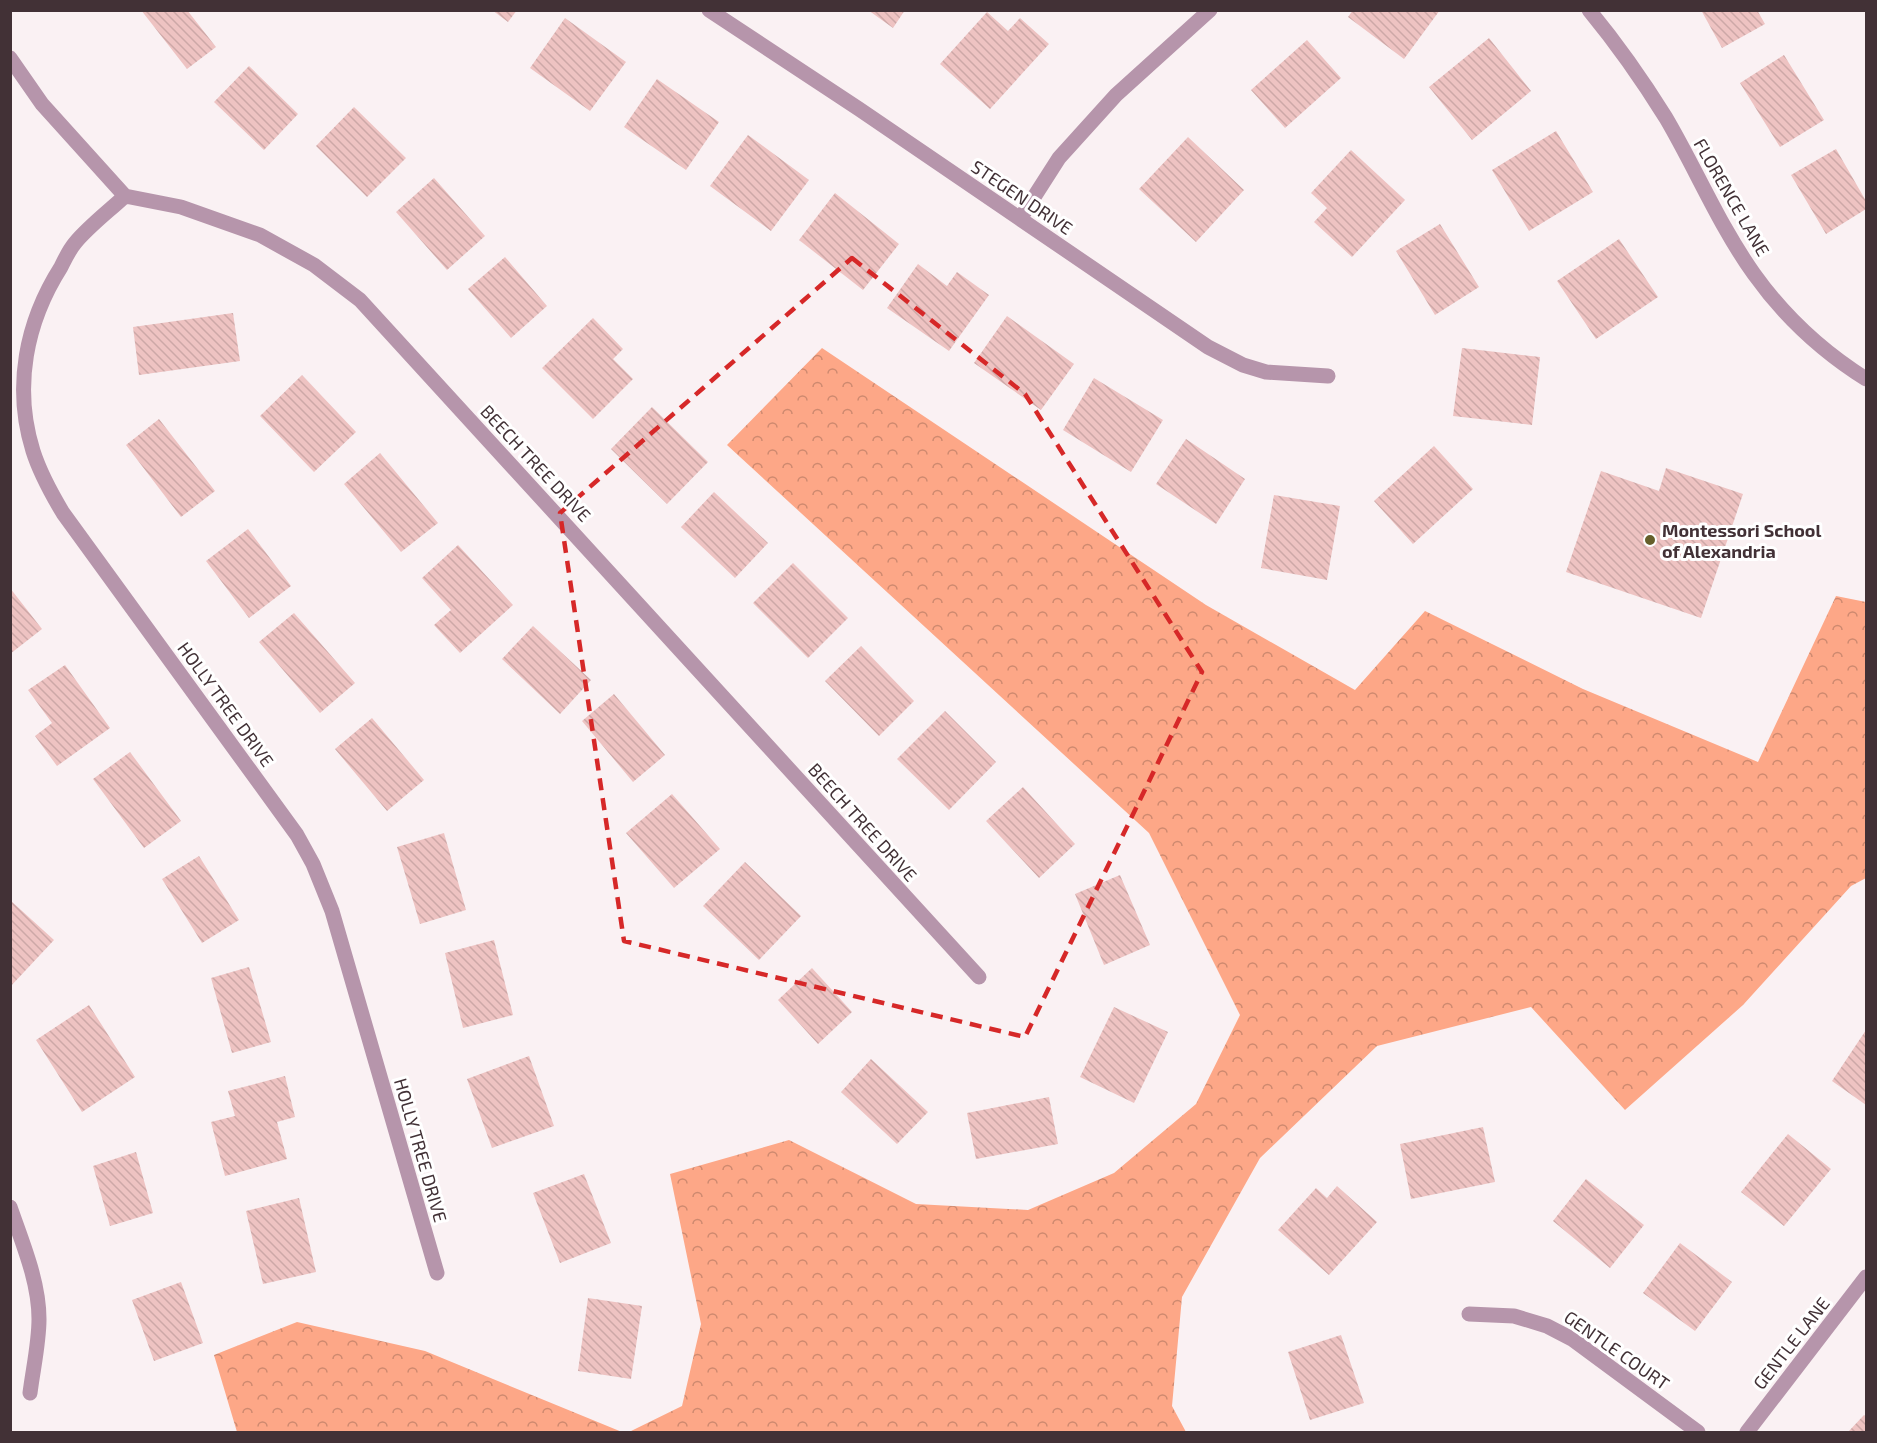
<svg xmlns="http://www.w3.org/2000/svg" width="1877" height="1443" viewBox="0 0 1877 1443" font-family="'Exo 2',sans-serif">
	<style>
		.forest { fill: url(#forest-crowns) }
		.building { fill: url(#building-back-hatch) }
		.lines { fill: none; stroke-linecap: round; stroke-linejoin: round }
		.minor { stroke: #b695ab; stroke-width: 15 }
		.marked { fill: none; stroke: #d62828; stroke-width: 4.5; stroke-dasharray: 12 8; stroke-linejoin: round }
		.poi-dot { fill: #655f2b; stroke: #fff; stroke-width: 2 }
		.labels { text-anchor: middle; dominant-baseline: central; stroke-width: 6; stroke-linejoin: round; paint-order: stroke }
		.street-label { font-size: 18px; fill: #423136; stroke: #fff }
		.poi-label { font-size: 18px; font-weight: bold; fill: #423136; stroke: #fff; text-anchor: start }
	</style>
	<defs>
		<pattern id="forest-crowns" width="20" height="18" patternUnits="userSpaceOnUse" patternTransform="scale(1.5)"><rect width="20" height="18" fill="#fda787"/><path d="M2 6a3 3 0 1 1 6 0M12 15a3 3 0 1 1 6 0" fill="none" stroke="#ce896f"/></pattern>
		<pattern id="building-back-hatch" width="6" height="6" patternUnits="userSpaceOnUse" patternTransform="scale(1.5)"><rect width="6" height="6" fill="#eec3c2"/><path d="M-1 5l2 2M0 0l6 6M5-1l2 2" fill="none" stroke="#cda8a7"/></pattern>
	</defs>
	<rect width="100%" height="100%" fill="#faf1f3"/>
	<path class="forest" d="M 822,348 L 1206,605 L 1355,690 L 1425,611 L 1583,689 L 1758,762 L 1836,596 L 1866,602 L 1866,878 L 1851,886 L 1743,1005 L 1625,1110 L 1531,1007 L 1377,1046 L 1260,1158 L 1182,1297 L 1172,1406 L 1186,1432 L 629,1432 L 682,1406 L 701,1324 L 670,1174 L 789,1140 L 916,1204 L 1028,1210 L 1114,1173 L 1196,1104 L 1240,1015 L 1149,833 L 727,445 Z
		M 297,1322 L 425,1351 L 622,1432 L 237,1432 L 214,1355 Z"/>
	<path class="building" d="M 141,10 L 187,10 L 216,47 L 187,69 Z
		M 492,10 L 517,10 L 508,22 Z
		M 868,10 L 905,10 L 893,28 Z
		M 1353,10 L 1440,10 L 1404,59 L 1348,17 Z
		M 1701,10 L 1757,10 L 1765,24 L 1722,48 Z
		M 987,12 L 1008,31 L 1020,18 L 1049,44 L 990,109 L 940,64 Z
		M 565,18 L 626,62 L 590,111 L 530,68 Z
		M 1489,38 L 1531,91 L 1472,140 L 1429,87 Z
		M 1307,40 L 1341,78 L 1285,128 L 1251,90 Z
		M 1784,55 L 1824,120 L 1780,147 L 1740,83 Z
		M 249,66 L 298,114 L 264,150 L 214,102 Z
		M 657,79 L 719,122 L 686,170 L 624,127 Z
		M 354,107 L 406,158 L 367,197 L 316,146 Z
		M 1556,131 L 1593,192 L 1529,231 L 1492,170 Z
		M 748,135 L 809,180 L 771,231 L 710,186 Z
		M 1188,137 L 1244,190 L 1196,242 L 1139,189 Z
		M 1836,149 L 1866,201 L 1866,209 L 1826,234 L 1791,175 Z
		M 1351,150 L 1405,200 L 1352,257 L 1314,222 L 1327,208 L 1311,193 Z
		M 434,178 L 485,236 L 447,270 L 396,212 Z
		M 835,193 L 899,244 L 863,290 L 799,240 Z
		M 1440,224 L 1479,287 L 1435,315 L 1396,251 Z
		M 1619,239 L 1658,297 L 1596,339 L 1557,281 Z
		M 505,257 L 547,306 L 511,338 L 468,289 Z
		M 918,264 L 947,286 L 957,272 L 989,295 L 949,351 L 887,308 Z
		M 233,313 L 240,361 L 139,375 L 133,327 Z
		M 1007,316 L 1074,364 L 1041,410 L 974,363 Z
		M 593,318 L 623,349 L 613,359 L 633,379 L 593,419 L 542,368 Z
		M 1462,348 L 1540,357 L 1532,425 L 1453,416 Z
		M 302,375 L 356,432 L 314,472 L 260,416 Z
		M 1094,378 L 1163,420 L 1131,472 L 1063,430 Z
		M 652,407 L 708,462 L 667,504 L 611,449 Z
		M 159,419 L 215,491 L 181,517 L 126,445 Z
		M 1186,439 L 1245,479 L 1216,524 L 1156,484 Z
		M 1434,446 L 1473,489 L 1413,544 L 1374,501 Z
		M 380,453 L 438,523 L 401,552 L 344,484 Z
		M 1666,468 L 1743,494 L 1701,618 L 1566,572 L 1601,471 L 1659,491 Z
		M 714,492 L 768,543 L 735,578 L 681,527 Z
		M 1274,495 L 1340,506 L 1327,580 L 1261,568 Z
		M 248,529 L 291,586 L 249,618 L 206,561 Z
		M 458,545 L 513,605 L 460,653 L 434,625 L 451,610 L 422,578 Z
		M 793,563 L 848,618 L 808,658 L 753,603 Z
		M 10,588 L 42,629 L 10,654 Z
		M 294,613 L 355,683 L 320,713 L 259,642 Z
		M 533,626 L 591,680 L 560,714 L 502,659 Z
		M 861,646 L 914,701 L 879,736 L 825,681 Z
		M 65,665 L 110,728 L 57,766 L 35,736 L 52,723 L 28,690 Z
		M 614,694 L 665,755 L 633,782 L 582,721 Z
		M 945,711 L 996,762 L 949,810 L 897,759 Z
		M 372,718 L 424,780 L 387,811 L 335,749 Z
		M 130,752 L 181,821 L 144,848 L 93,779 Z
		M 1023,787 L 1075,844 L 1039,878 L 986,821 Z
		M 672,794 L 720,849 L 674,888 L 626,833 Z
		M 444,833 L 466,910 L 420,924 L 397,847 Z
		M 199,856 L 239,920 L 202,943 L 162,879 Z
		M 745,862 L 801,916 L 759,960 L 703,906 Z
		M 1120,875 L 1150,945 L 1104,965 L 1075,894 Z
		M 10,900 L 54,940 L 10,987 Z
		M 494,940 L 513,1015 L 463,1028 L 445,953 Z
		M 249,967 L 271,1042 L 232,1053 L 211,978 Z
		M 812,968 L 852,1012 L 818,1044 L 778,1000 Z
		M 89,1005 L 135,1077 L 82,1112 L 36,1040 Z
		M 1114,1007 L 1168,1032 L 1134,1103 L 1080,1077 Z
		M 1866,1030 L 1866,1105 L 1832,1081 Z
		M 529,1056 L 554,1126 L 492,1148 L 467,1079 Z
		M 871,1059 L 928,1112 L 897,1144 L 841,1092 Z
		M 285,1076 L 295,1117 L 277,1122 L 287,1159 L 225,1176 L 211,1122 L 235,1116 L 228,1091 Z
		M 1049,1097 L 1058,1144 L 976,1159 L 967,1113 Z
		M 1483,1127 L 1495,1182 L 1411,1199 L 1400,1144 Z
		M 1788,1134 L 1831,1169 L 1784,1226 L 1741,1192 Z
		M 136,1152 L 153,1213 L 110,1226 L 93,1166 Z
		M 584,1174 L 611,1243 L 560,1263 L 533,1193 Z
		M 1586,1179 L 1644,1225 L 1610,1268 L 1553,1221 Z
		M 1337,1186 L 1377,1222 L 1329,1275 L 1278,1230 L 1316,1188 L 1327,1198 Z
		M 299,1198 L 316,1272 L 263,1284 L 246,1211 Z
		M 1680,1243 L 1732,1282 L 1695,1331 L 1643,1293 Z
		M 181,1282 L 203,1343 L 154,1361 L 132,1300 Z
		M 588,1298 L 642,1306 L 631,1379 L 578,1371 Z
		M 1341,1335 L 1364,1403 L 1310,1420 L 1288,1352 Z
		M 1864,1415 L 1866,1417 L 1866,1432 L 1848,1432 Z"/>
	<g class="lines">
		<path class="minor" d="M 709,10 L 859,109 L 1208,347 L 1243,365 L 1266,372 L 1328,376
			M 1589,10 C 1617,44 1643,81 1666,118 C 1696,169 1719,225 1754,274 C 1784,316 1823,352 1866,379
			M 10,58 L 42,104 L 125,196 L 181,207 L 260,235 L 314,265 L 360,300 L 979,977
			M 125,196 C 109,211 89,226 75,243 C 69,250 65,259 61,267 C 26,322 13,387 33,451 C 40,473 51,493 63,513 L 297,835 L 313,864 L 332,911 L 437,1273
			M 1020,219 L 1059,158 L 1116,95 L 1210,10
			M 10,1207 C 22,1242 39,1281 39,1319 C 39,1343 33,1369 30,1393
			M 1469,1314 L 1514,1316 L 1547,1326 L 1572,1339 L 1698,1432
			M 1747,1432 L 1866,1277"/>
	</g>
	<path class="marked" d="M 852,258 L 1025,394 L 1202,672 L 1025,1037 L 624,941 L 560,513 Z"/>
	<circle class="poi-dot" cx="1650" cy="540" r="6"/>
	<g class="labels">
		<g class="street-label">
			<text transform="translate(1022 197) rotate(34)">STEGEN DRIVE</text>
			<text transform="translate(1732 197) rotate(60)">FLORENCE LANE</text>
			<text transform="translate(536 463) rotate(47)">BEECH TREE DRIVE</text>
			<text transform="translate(226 704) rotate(54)">HOLLY TREE DRIVE</text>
			<text transform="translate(863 822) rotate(48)">BEECH TREE DRIVE</text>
			<text transform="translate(421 1150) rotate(74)">HOLLY TREE DRIVE</text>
			<text transform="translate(1791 1343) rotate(-52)">GENTLE LANE</text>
			<text transform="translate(1617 1350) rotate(35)">GENTLE COURT</text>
		</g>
		<g class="poi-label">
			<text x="1662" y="530">Montessori School<tspan x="1662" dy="21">of Alexandria</tspan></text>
		</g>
	</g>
	<rect width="1877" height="1443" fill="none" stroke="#423136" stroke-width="24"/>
</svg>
